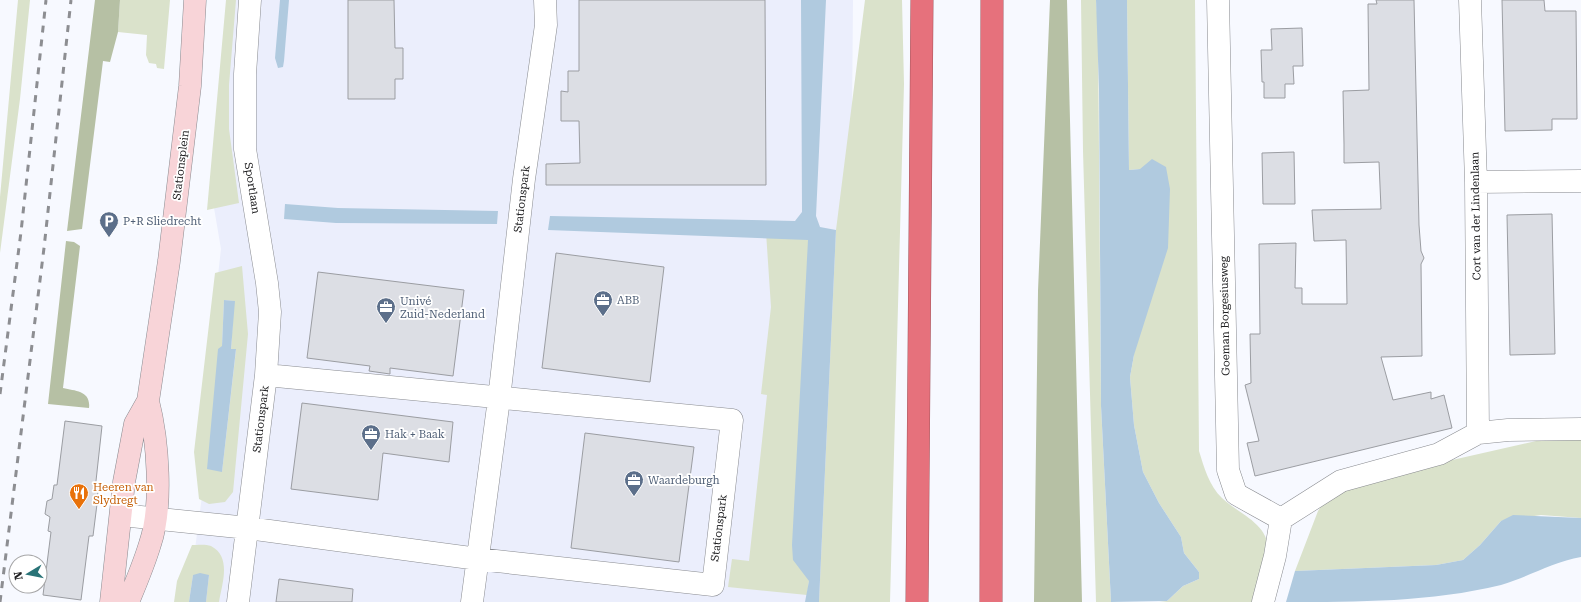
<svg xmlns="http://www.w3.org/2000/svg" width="1581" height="602" viewBox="0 0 1581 602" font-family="'Roboto Serif',serif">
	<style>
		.built { fill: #ebeefc }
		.green { fill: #dae2cb; fill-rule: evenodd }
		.forest { fill: #b6c0a4 }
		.water { fill: #b0cadf }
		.building { fill: #dcdee4; stroke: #9b9da2 }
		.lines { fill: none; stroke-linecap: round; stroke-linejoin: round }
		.street-casing { stroke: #898b90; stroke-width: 23 }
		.secondary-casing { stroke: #898b90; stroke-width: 23 }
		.highway-casing { stroke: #a1555c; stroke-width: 23 }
		.street { stroke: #fff; stroke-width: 22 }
		.secondary { stroke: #f8d4d8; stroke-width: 22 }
		.highway { stroke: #e6717c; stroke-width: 22 }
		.rail { stroke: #8d8e92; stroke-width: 3; stroke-dasharray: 7 7; stroke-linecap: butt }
		.labels { text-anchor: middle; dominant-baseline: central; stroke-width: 3.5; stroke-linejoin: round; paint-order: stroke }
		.street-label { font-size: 11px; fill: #202022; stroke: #fff }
		.service-label { font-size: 11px; fill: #4e5e75; stroke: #fff; text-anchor: start }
		.food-label { font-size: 11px; fill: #c56008; stroke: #fff; text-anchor: start }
	</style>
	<rect width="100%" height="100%" fill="#f7f9ff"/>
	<path class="built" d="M 230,0 L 853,0 L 851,233 L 833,602 L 179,602 L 195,549 L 202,496 L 198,453 L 221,249 L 213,202 Z"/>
	<path class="green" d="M 18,0 L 30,0 L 20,99 L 0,253 L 0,197 Z
		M 120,0 L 170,0 L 164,69 L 157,68 L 156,64 L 149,63 L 146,55 L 147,35 L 118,32 Z
		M 226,0 L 236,0 L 229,85 L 229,129 L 239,203 L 207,210 Z
		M 865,0 L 902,0 L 904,84 L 890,602 L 819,602 L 836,230 Z
		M 1081,0 L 1096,0 L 1098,27 L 1101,406 L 1111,602 L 1096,602 L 1083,151 Z
		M 1127,0 L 1195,0 L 1199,451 C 1204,467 1209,486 1222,498 C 1237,513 1268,523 1268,549 C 1267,562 1256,588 1252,602 L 1159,602 L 1167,601 L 1183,586 L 1199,579 L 1199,572 L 1184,553 L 1181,537 L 1159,503 L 1143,472 L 1134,425 L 1130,377 L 1134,355 L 1140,169 L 1129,170 Z
		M 766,232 L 818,234 L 809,581 L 807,595 L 728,587 L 732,559 L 749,561 L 767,395 L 761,394 L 771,307 Z
		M 242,266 L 248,334 L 233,492 L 225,502 L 209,504 L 199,499 L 194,452 L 215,273 ZM 224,300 L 234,301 L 231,350 L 236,350 L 222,472 L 222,346 Z
		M 1581,434 L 1581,518 L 1541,515 L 1501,521 L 1480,545 L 1463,560 L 1436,565 L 1295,571 L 1318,511 L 1329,494 L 1342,485 L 1563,435 Z
		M 192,545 C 197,545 206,544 211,546 C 232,557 222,584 219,602 L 206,602 L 209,575 L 193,575 L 189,602 L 174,602 L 177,581 Z"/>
	<path class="forest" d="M 95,0 L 120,0 L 118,32 L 110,62 L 103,61 L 82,229 L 67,231 Z
		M 1050,0 L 1067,0 L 1082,602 L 1034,602 L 1038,291 Z
		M 66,241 L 74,242 L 80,246 L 63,388 C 76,391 91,391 89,408 L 48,404 Z"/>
	<path class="water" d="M 280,0 L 289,0 L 284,61 L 283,67 L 278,68 L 275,58 Z
		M 801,0 L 826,0 L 816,216 L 820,227 L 836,230 L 819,602 L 805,602 L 809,581 L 793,560 L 792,545 L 808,240 L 548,230 L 550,216 L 795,221 L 802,212 Z
		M 1096,0 L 1127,0 L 1129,170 L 1140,169 L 1152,159 L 1166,167 L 1170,189 L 1168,248 L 1134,355 L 1130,377 L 1134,425 L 1143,472 L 1159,503 L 1181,537 L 1184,553 L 1199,572 L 1199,579 L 1183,586 L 1167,601 L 1111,602 L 1101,406 L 1099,89 Z
		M 285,204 L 338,208 L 498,211 L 497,224 L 336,223 L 284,219 Z
		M 224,300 L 235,301 L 231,349 L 236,349 L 222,472 L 207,469 L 218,349 L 222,346 Z
		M 1513,515 L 1581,518 L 1581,557 C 1553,562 1528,577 1501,585 C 1431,602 1358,602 1286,602 L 1295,571 L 1436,565 L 1463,560 L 1480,545 L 1501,521 Z
		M 200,573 L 209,575 L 206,602 L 189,602 L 193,575 Z"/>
	<path class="building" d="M 348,0 L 394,0 L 395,48 L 403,48 L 403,79 L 395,79 L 395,99 L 348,99 Z
		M 579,0 L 765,0 L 766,185 L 546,185 L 546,164 L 580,163 L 579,121 L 561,121 L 561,91 L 568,92 L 568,71 L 579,71 Z
		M 1376,0 L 1414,0 L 1419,225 L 1421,251 L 1424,258 L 1421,264 L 1422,356 L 1381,357 L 1393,400 L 1431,392 L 1431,399 L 1444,395 L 1452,428 L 1255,476 L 1247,443 L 1259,441 L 1245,385 L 1251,383 L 1250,334 L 1260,334 L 1259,244 L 1296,243 L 1295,288 L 1302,288 L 1302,304 L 1347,304 L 1346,240 L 1314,241 L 1312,210 L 1381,209 L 1379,162 L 1344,163 L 1344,144 L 1343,91 L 1369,90 L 1368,4 L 1377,4 Z
		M 1502,0 L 1544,0 L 1545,11 L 1576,11 L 1577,119 L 1552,119 L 1552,130 L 1505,131 Z
		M 1302,28 L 1303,66 L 1293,66 L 1294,84 L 1285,84 L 1285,98 L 1264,98 L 1264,82 L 1262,82 L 1261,50 L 1272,50 L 1271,29 Z
		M 1294,152 L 1295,204 L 1263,204 L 1262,153 Z
		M 1552,214 L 1555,354 L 1510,355 L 1507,215 Z
		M 556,253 L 664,267 L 650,382 L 542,368 Z
		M 318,272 L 464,290 L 453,376 L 390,368 L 390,374 L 369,371 L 370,366 L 307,358 Z
		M 302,403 L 453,422 L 449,462 L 383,453 L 378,500 L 291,489 Z
		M 65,421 L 102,426 L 95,490 L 98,490 L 97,504 L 93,536 L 89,536 L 81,600 L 43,595 L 51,532 L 48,531 L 50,517 L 45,514 L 47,501 L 52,499 L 54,485 L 57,485 Z
		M 585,433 L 694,447 L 679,562 L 571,548 Z
		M 279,579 L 353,589 L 352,602 L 276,602 Z"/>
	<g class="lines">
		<defs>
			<path id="street" d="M 1218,0 L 1228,470 L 1236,494 L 1281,519 L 1275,556 L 1263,602
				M 1470,0 L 1476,182 L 1478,433
				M 1476,182 L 1581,181
				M 121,515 L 248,528 L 478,559 L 713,585 L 732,420 L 266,375
				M 1281,519 L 1341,481 L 1439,454 L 1478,433 L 1508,430 L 1581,429
				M 238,602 L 266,375 L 270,312 L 267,283 L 245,149 L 245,74 L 250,0
				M 472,602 L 499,399 L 524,179 L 546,25 L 545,0"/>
			<path id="secondary" d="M 111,602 L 124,482 L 135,424 L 148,401 L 169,261 L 190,86 L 195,0
				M 128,602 C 136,583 144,564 150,544 C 163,506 158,440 148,401"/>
			<path id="highway" d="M 917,602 L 922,0
				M 991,602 L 992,0"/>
		</defs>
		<use href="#street" class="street-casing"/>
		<use href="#secondary" class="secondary-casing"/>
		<use href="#highway" class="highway-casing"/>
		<use href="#street" class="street"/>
		<use href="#secondary" class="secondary"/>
		<use href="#highway" class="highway"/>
		<path class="rail" d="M 0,394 L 21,232 L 46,0
			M 0,602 L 44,248 L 71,0"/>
	</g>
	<defs>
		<symbol id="parking-pin" viewBox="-11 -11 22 30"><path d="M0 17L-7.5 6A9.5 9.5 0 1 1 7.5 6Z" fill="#5c6f8a" stroke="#fff"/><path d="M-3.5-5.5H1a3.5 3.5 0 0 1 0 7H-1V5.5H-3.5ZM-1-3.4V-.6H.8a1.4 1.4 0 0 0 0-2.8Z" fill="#fff"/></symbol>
		<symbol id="office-pin" viewBox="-11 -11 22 30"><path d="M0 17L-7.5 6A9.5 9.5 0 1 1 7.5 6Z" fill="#5c6f8a" stroke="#fff"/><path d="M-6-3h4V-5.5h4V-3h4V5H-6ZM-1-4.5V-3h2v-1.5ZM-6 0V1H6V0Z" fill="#fff"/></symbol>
		<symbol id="restaurant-pin" viewBox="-11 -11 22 30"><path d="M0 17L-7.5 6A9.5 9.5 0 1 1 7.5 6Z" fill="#e8710a" stroke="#fff"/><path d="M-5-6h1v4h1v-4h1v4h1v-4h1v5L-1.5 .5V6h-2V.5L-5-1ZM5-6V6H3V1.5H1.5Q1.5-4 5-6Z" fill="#fff"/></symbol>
	</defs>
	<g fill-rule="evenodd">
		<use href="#parking-pin" x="98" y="210" width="22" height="30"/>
		<use href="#office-pin" x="592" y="289" width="22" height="30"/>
		<use href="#office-pin" x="375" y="296" width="22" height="30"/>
		<use href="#office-pin" x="360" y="423" width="22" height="30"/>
		<use href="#office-pin" x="623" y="469" width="22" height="30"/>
		<use href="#restaurant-pin" x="68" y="482" width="22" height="30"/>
	</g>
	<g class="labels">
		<g class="street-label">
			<text transform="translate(181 165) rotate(-83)">Stationsplein</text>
			<text transform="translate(252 188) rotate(81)">Sportlaan</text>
			<text transform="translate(522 199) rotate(-83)">Stationspark</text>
			<text transform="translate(1476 216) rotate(-91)">Cort van der Lindenlaan</text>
			<text transform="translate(1225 316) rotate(-91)">Goeman Borgesiusweg</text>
			<text transform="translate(261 419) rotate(-83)">Stationspark</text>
			<text transform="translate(719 528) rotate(-83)">Stationspark</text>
		</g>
		<g class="service-label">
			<text x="123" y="221">P+R Sliedrecht</text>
			<text x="617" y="300">ABB</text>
			<text x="400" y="301">Univé<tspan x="400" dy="13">Zuid-Nederland</tspan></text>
			<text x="385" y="434">Hak + Baak</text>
			<text x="648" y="480">Waardeburgh</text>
		</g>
		<g class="food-label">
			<text x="93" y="487">Heeren van<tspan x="93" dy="13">Slydregt</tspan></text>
		</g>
	</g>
	<g transform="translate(28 574) rotate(260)"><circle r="19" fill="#ffffff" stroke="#a6a6a7"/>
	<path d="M0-3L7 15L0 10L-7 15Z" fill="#297377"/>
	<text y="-6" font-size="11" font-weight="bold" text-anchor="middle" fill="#202022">N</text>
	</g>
</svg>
